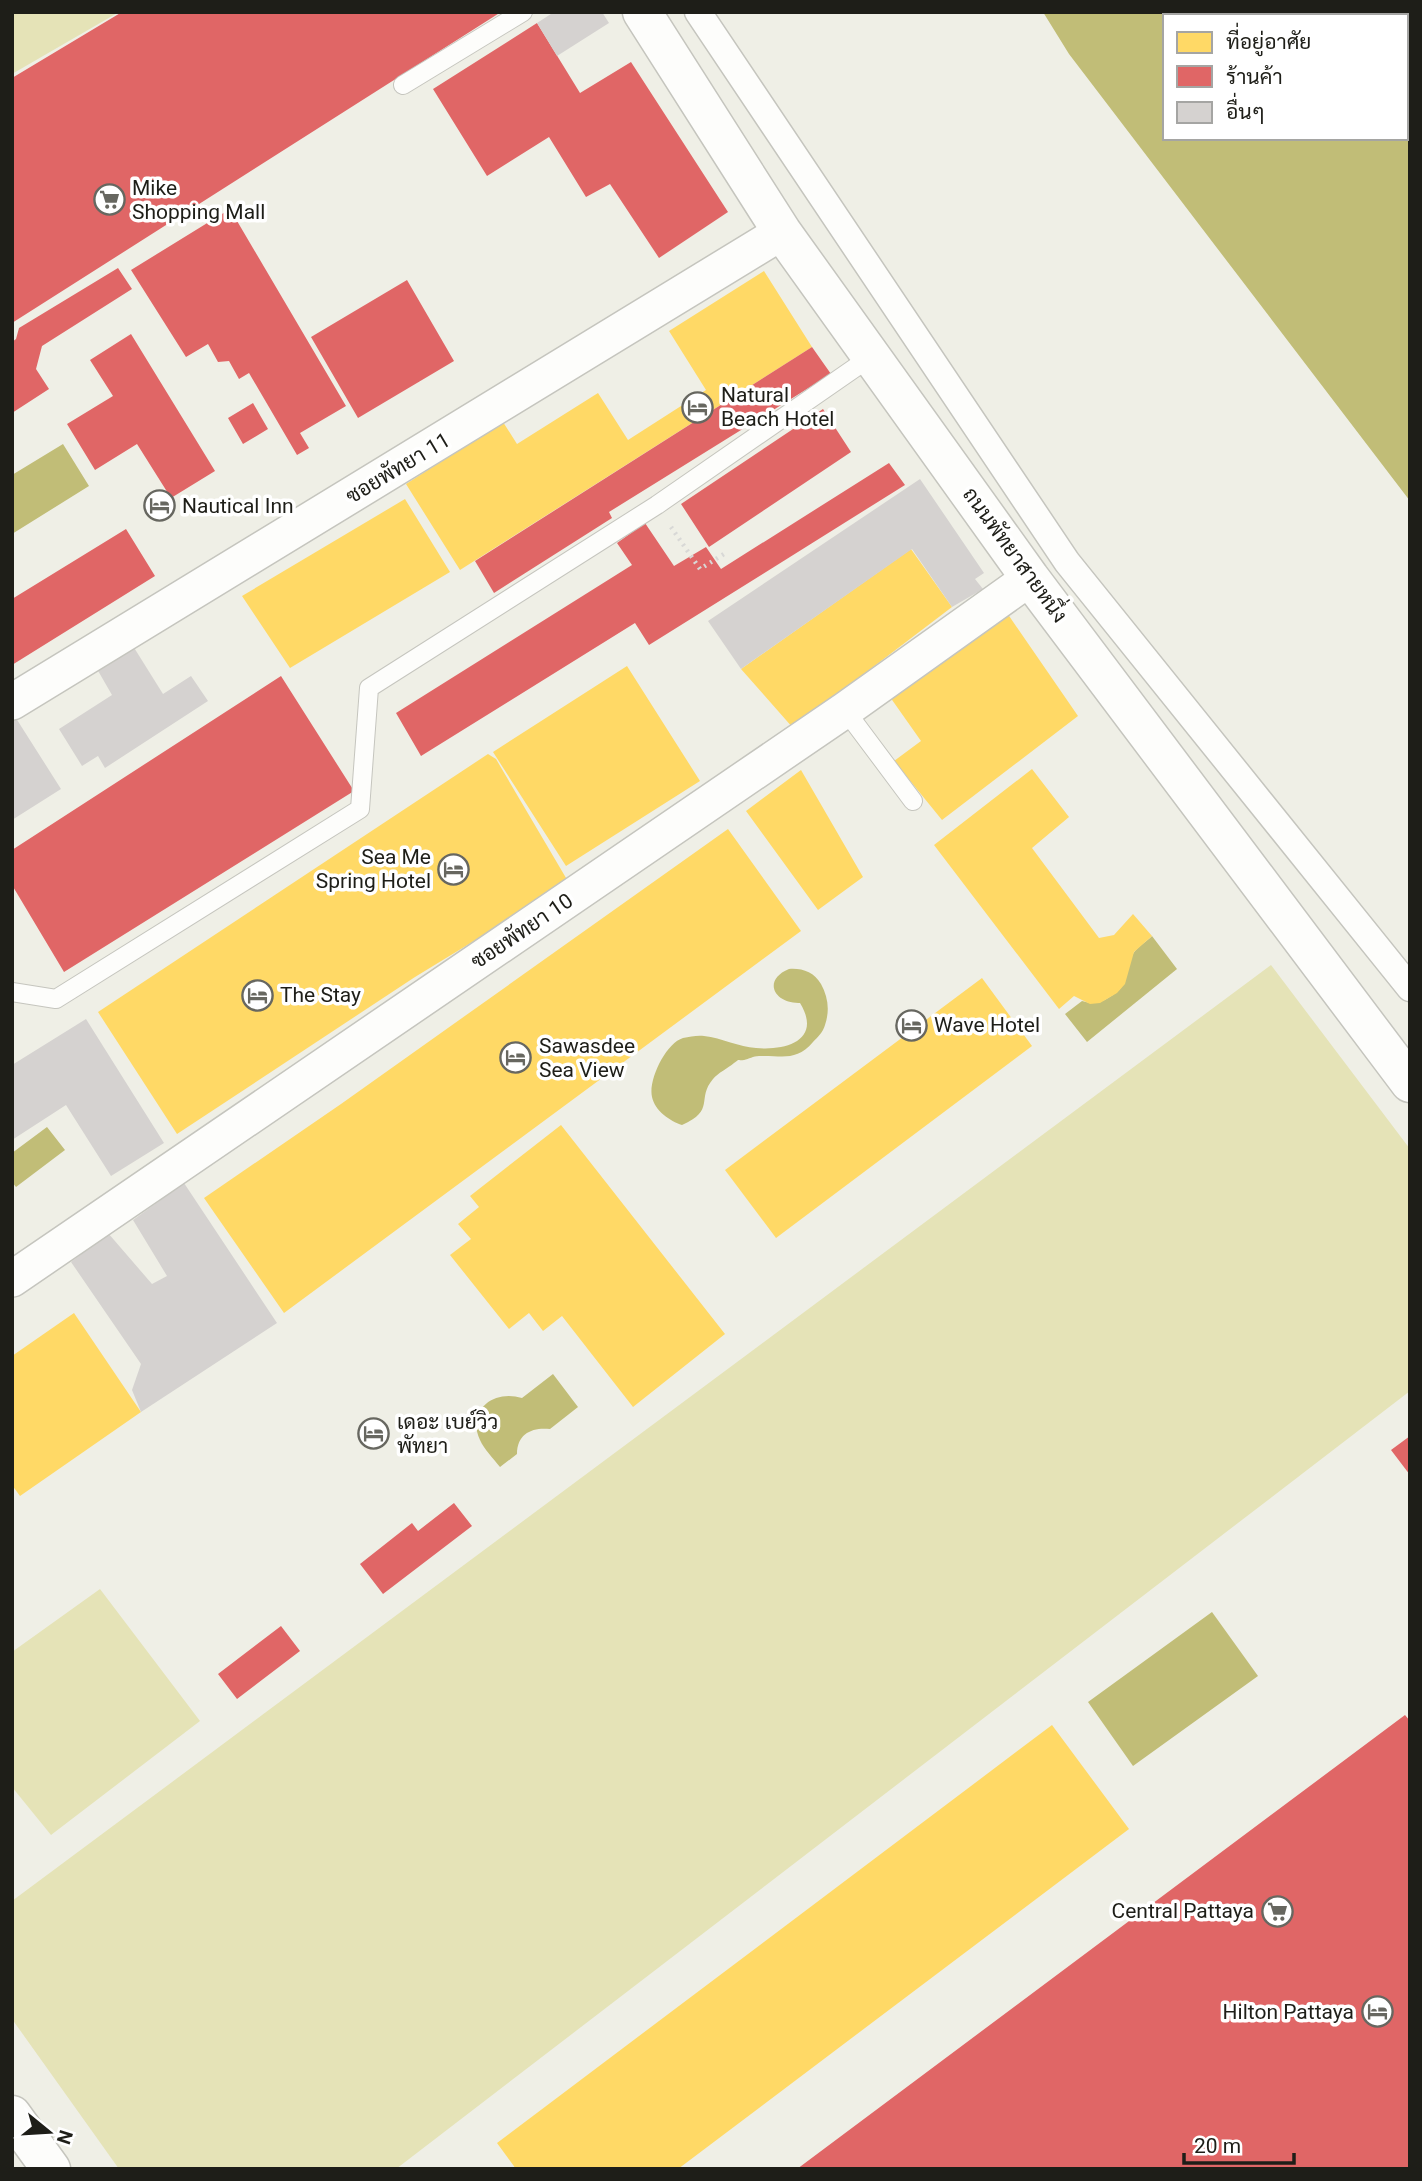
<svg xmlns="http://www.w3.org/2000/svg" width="1422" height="2181" viewBox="0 0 1422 2181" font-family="Roboto,Sarabun,sans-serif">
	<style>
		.green { fill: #e5e3b7 }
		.water { fill: #c1bd77; fill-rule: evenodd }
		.homes { fill: #ffd966 }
		.shops { fill: #e06666 }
		.building { fill: #d5d2d0 }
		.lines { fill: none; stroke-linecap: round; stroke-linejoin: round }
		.service-casing { stroke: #c5c5be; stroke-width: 20 }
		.pedestrian-casing { stroke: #c5c5be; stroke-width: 29 }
		.minor-casing { stroke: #c5c5be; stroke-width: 38 }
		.secondary-casing { stroke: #c5c5be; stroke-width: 41 }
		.path { stroke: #d8d8d6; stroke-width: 4.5; stroke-dasharray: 2 5; stroke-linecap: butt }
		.service { stroke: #fdfdfb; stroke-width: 18 }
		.pedestrian { stroke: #fdfdfb; stroke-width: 26 }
		.minor { stroke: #fdfdfb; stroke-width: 35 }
		.secondary { stroke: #fdfdfb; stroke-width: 38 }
		.labels { text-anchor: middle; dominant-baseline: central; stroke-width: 7; stroke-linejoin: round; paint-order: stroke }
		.poi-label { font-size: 21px; fill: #1e1e18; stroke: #fff; text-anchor: start }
		.street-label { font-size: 21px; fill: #1e1e18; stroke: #fff }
	</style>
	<rect width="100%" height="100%" fill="#efefe6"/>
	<path class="green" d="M 12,12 L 119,12 L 12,74 Z
		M 1271,965 L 1410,1149 L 1410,1391 L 396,2169 L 119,2169 L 12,2019 L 12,1901 Z
		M 100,1589 L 200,1721 L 51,1835 L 12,1787 L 12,1652 Z"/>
	<path class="water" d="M 1043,12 L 1410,12 L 1410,501 L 1069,54 ZM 1165,16 L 1406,16 L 1406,138 L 1165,138 Z
		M 63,444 L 89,486 L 12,534 L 12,475 Z
		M 1152,936 L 1177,969 L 1087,1042 L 1065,1014 L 1082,1001 C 1092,1004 1099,1004 1108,998 C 1135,983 1121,969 1135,951 C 1139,946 1147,941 1152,936 Z
		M 789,969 C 802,968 814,972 821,984 C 828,997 830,1010 825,1025 C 823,1032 818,1037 813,1042 C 796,1062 782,1055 759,1056 C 753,1056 749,1059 744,1060 C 736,1061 741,1058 734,1063 C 728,1068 718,1073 713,1079 C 696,1099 716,1110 682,1125 C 670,1121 655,1111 652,1097 C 648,1080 666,1043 683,1038 C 690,1037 697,1035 704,1036 C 722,1038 739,1047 756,1048 C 788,1051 822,1039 800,1003 C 774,1004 762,980 789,969 Z
		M 47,1127 L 65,1150 L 16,1187 L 12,1182 L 12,1153 Z
		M 553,1374 L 578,1407 L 550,1429 C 533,1427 517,1433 517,1454 L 500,1467 C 493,1458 484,1449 480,1440 C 466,1410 494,1389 522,1398 Z
		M 1212,1612 L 1258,1676 L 1133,1766 L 1088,1702 Z"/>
	<path class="homes" d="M 764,271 L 812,347 L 460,570 L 406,484 L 503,422 L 517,444 L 598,393 L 628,440 L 706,390 L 669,331 Z
		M 405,499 L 450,572 L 290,668 L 242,596 Z
		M 911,549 L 952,607 L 793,728 L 741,669 Z
		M 1005,610 L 1078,716 L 942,820 L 894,761 L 921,741 L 890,697 Z
		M 627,666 L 700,781 L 566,866 L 493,752 Z
		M 488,754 L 496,759 L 569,883 L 415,977 L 177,1134 L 98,1012 Z
		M 1032,769 L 1069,817 L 1032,848 L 1099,938 L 1114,935 L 1133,914 L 1152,936 L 1134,952 L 1125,984 L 1117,993 L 1100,1003 L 1090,1004 L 1074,996 L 1059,1009 L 934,845 Z
		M 801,770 L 863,877 L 818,910 L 746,811 Z
		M 728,829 L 801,931 L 284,1313 L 204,1198 L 341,1104 Z
		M 982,978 L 1032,1046 L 776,1238 L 725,1170 Z
		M 561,1125 L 725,1334 L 633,1407 L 562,1316 L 543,1331 L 529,1313 L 509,1329 L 450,1255 L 471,1239 L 458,1224 L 479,1207 L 470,1196 Z
		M 74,1313 L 141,1412 L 20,1496 L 12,1485 L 12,1356 Z
		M 1052,1725 L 1129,1829 L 678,2169 L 516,2169 L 497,2143 Z
		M 1410,1961 L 1410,2082 L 1336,2138 L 1279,2062 Z"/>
	<path class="shops" d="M 122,12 L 501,12 L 12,323 L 12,78 Z
		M 537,23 L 580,93 L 631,62 L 728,212 L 659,258 L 610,184 L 586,197 L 549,137 L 487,176 L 433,89 Z
		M 230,209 L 346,406 L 300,433 L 309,448 L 297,455 L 249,373 L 239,379 L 229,361 L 218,362 L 208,344 L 186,357 L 131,270 Z
		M 118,268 L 132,289 L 42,346 L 36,369 L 49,389 L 12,413 L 12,342 L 16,339 L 19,328 Z
		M 407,280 L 454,361 L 358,418 L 311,337 Z
		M 131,334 L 215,471 L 171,498 L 137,444 L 95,470 L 67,424 L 113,396 L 90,360 Z
		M 812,347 L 831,374 L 609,512 L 612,518 L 494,593 L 475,561 Z
		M 253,403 L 268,429 L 243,444 L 228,418 Z
		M 823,409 L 851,452 L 709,547 L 681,504 Z
		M 889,463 L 905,485 L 649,645 L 635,623 L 421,756 L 396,713 L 632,565 L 617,543 L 645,523 L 674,566 L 706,547 L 721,569 Z
		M 126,529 L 155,576 L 12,665 L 12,599 Z
		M 281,676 L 354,791 L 64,972 L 12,885 L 12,850 Z
		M 1410,1436 L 1410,1475 L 1391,1450 Z
		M 454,1503 L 472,1526 L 383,1594 L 360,1564 L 412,1523 L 418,1531 Z
		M 281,1626 L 300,1651 L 237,1699 L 218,1674 Z
		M 1405,1715 L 1410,1721 L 1410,2169 L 797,2169 Z"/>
	<path class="building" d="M 554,12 L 602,12 L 609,23 L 557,56 L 537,23 Z
		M 920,479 L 984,573 L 975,579 L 983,589 L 952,607 L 912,549 L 741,669 L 708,621 Z
		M 133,646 L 163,694 L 191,676 L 208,701 L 105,768 L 98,756 L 82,766 L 59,729 L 112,695 L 97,669 Z
		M 14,715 L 61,789 L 12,820 L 12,716 Z
		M 86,1019 L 164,1143 L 111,1176 L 66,1105 L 12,1140 L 12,1065 Z
		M 184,1183 L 277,1323 L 141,1412 L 132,1390 L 141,1364 L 71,1262 L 108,1233 L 152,1284 L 167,1276 L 133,1220 Z"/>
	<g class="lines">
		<defs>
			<path id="service" d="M 403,85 L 523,12
				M 845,710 L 913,801
				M 12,992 L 56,999 L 360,809 L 369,688 L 657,505 L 872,356"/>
			<path id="pedestrian" d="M 698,12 L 1067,562 L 1410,988"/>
			<path id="minor" d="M 12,702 L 782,232
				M 12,1279 L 845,710 L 1030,578"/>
			<path id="secondary" d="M 642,12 L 782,232 L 1030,578 L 1410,1083
				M 12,2115 L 51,2169"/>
		</defs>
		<use href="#service" class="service-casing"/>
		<use href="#pedestrian" class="pedestrian-casing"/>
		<use href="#minor" class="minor-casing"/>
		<use href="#secondary" class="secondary-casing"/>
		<path class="path" d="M 671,527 L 700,569 L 724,554"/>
		<use href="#service" class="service"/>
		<use href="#pedestrian" class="pedestrian"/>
		<use href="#minor" class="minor"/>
		<use href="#secondary" class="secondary"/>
	</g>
	<defs>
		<symbol id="supermarket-ring" viewBox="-11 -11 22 22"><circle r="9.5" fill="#fff" stroke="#676760" stroke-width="1.5"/><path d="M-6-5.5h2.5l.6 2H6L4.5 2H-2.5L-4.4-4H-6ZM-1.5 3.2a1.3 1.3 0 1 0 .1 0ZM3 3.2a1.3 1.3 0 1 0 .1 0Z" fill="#676760"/></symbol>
		<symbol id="hotel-ring" viewBox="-11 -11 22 22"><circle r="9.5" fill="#fff" stroke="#676760" stroke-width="1.5"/><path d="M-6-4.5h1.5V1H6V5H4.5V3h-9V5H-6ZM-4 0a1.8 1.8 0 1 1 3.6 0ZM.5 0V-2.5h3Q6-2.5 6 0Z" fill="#676760"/></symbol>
	</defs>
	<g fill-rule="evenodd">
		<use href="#supermarket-ring" x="92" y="182" width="35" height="35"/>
		<use href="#hotel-ring" x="680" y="390" width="35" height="35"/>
		<use href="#hotel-ring" x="142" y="488" width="35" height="35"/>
		<use href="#hotel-ring" x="436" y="852" width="35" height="35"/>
		<use href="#hotel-ring" x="240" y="978" width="35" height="35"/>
		<use href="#hotel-ring" x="894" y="1008" width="35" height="35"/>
		<use href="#hotel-ring" x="498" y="1040" width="35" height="35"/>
		<use href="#hotel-ring" x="356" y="1416" width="35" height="35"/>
		<use href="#supermarket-ring" x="1260" y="1894" width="35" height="35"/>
		<use href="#hotel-ring" x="1360" y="1994" width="35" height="35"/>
	</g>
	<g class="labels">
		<g class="poi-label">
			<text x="132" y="188">Mike<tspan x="132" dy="24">Shopping Mall</tspan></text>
			<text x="721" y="395">Natural<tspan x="721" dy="24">Beach Hotel</tspan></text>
			<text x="182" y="506">Nautical Inn</text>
			<text x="431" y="857" text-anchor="end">Sea Me<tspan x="431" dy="24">Spring Hotel</tspan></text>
			<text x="280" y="995">The Stay</text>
			<text x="934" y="1025">Wave Hotel</text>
			<text x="539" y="1046">Sawasdee<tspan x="539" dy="24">Sea View</tspan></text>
			<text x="397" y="1422">เดอะ เบย์วิว<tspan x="397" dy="24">พัทยา</tspan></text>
			<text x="1254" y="1911" text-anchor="end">Central Pattaya</text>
			<text x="1354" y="2012" text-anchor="end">Hilton Pattaya</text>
		</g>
		<g class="street-label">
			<text transform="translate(398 468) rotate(-31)">ซอยพัทยา 11</text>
			<text transform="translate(1015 555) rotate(54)">ถนนพัทยาสายหนึ่ง</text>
			<text transform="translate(522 931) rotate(-34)">ซอยพัทยา 10</text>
		</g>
	</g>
	<rect width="1422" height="2181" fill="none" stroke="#1e1e18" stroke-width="28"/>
	<rect x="1163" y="14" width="245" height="126" fill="#ffffff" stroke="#a5a5a3" stroke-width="2"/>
	<rect x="1177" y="32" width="35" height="21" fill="#ffd966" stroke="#a5a5a3" stroke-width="2"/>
	<text x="1226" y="49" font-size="21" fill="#1e1e18">ที่อยู่อาศัย</text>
	<rect x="1177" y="66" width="35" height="21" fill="#e06666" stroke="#a5a5a3" stroke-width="2"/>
	<text x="1226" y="84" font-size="21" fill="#1e1e18">ร้านค้า</text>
	<rect x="1177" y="102" width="35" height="21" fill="#d5d2d0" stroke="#a5a5a3" stroke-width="2"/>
	<text x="1226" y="119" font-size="21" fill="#1e1e18">อื่นๆ</text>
	<g transform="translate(49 2132) rotate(108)" stroke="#ffffff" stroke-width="5" paint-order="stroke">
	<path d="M0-5L12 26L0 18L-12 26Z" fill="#1e1e18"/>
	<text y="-10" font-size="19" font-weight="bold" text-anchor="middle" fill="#1e1e18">N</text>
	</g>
	<path d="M1184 2153v10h110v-10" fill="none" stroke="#1e1e18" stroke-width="3.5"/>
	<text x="1194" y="2153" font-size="21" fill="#1e1e18" stroke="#ffffff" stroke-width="5" paint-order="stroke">20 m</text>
</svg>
